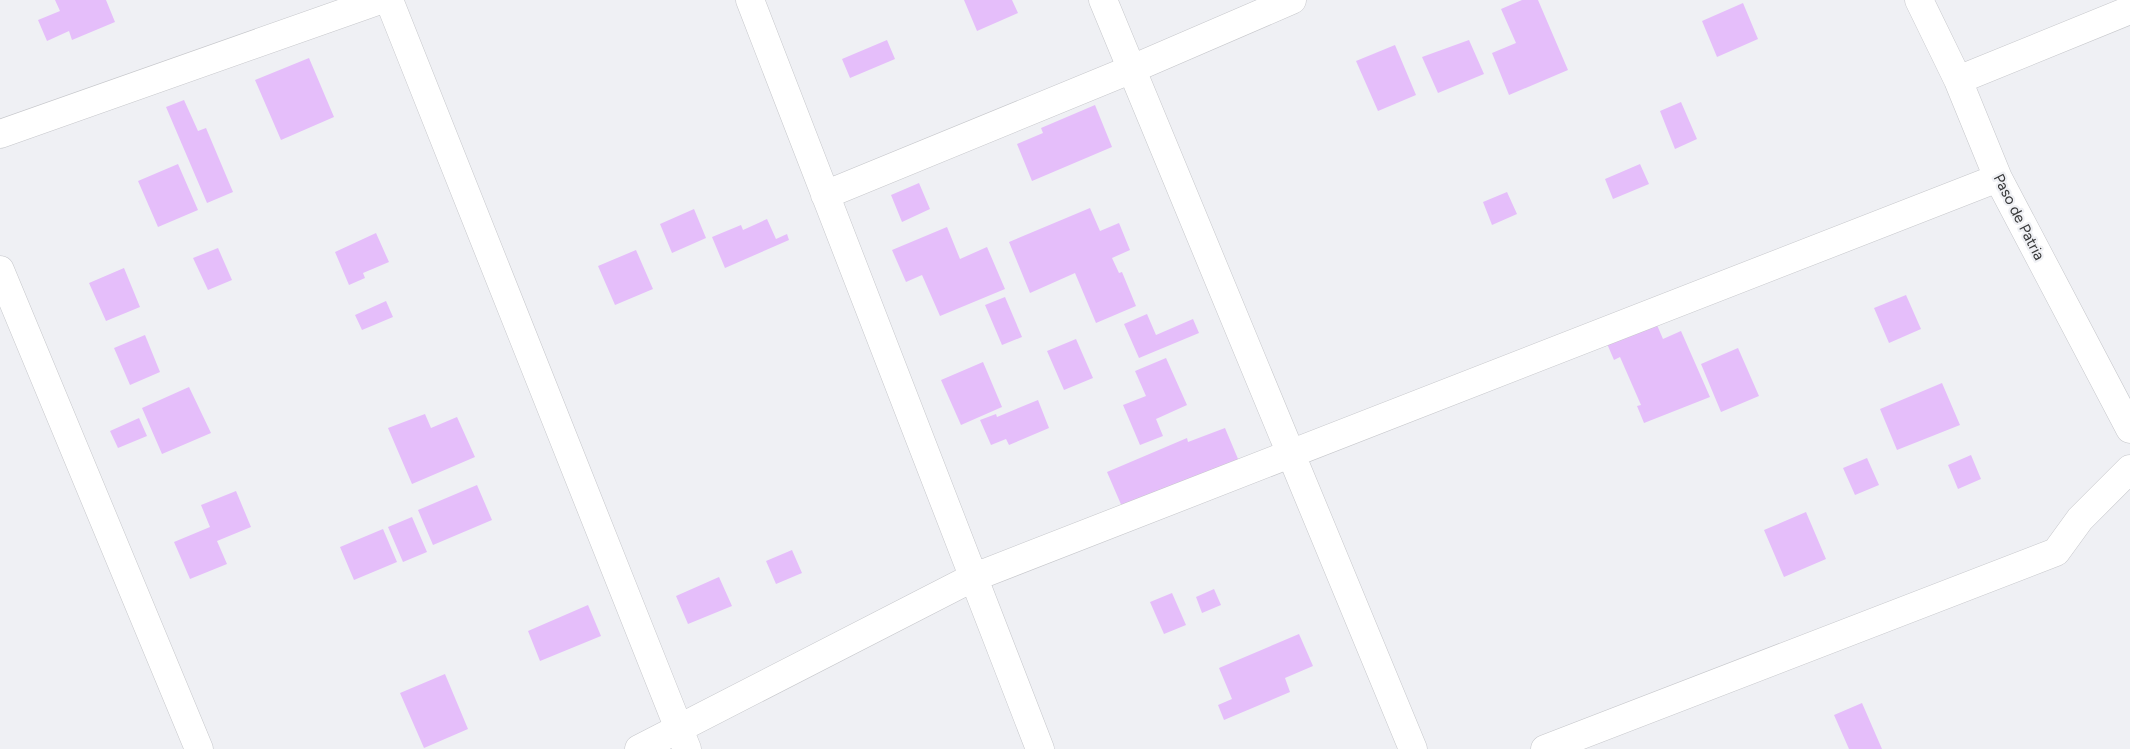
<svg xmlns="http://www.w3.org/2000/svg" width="2130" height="749" viewBox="0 0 2130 749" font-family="Figtree,sans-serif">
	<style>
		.building { fill: #e5befa }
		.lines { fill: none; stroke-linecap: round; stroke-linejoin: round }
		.minor-casing { stroke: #c6c7cb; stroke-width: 29 }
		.minor { stroke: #fff; stroke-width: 28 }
		.labels { text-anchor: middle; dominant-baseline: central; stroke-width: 4.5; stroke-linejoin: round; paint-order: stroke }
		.street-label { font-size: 15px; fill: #373839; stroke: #eff0f4 }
	</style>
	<rect width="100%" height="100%" fill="#eff0f4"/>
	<path class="building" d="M 55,0 L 106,0 L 115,22 L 72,40 L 69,31 L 47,41 L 38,20 L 60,11 Z
		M 964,0 L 1012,0 L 1018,13 L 977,31 Z
		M 1522,0 L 1538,0 L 1568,70 L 1509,95 L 1492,53 L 1516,43 L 1501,9 Z
		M 1743,3 L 1758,39 L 1717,57 L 1702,21 Z
		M 887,40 L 895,59 L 850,78 L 842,59 Z
		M 1469,40 L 1484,74 L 1438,93 L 1422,57 Z
		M 1395,45 L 1416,95 L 1378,111 L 1356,61 Z
		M 309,58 L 334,117 L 281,140 L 255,80 Z
		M 184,100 L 198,131 L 206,128 L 233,192 L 207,203 L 166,107 Z
		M 1681,102 L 1697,139 L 1675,149 L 1660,111 Z
		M 1095,105 L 1112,147 L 1032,181 L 1017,144 L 1043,133 L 1041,128 Z
		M 178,164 L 198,210 L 158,227 L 138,181 Z
		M 1640,164 L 1649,184 L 1613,199 L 1605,179 Z
		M 919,183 L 930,209 L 902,222 L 891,195 Z
		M 1507,192 L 1517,214 L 1492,225 L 1483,202 Z
		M 1090,208 L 1100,231 L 1119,223 L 1130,250 L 1112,258 L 1119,273 L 1122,272 L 1136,306 L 1096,323 L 1075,273 L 1030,293 L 1009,242 Z
		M 694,209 L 706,238 L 672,253 L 660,224 Z
		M 767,219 L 776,239 L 787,234 L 789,240 L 725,268 L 712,237 L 741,225 L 743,230 Z
		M 947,227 L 960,259 L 987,247 L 1005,289 L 940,316 L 922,275 L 906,282 L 892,250 Z
		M 376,233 L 389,262 L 363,273 L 365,278 L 349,285 L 335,252 Z
		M 218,248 L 232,280 L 208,290 L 193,258 Z
		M 636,250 L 653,289 L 615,305 L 598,266 Z
		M 124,268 L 140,307 L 106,321 L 89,283 Z
		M 1906,295 L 1921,329 L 1889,343 L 1874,308 Z
		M 1005,297 L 1022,337 L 1002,345 L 985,305 Z
		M 386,301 L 393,317 L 362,330 L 355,315 Z
		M 1147,314 L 1156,335 L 1193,319 L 1199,333 L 1139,358 L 1124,324 Z
		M 1654,318 L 1663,339 L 1681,331 L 1710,397 L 1644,423 L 1637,406 L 1641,405 L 1620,357 L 1614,360 L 1605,339 Z
		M 145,335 L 160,372 L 130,385 L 114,348 Z
		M 1076,339 L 1093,378 L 1064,390 L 1047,351 Z
		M 1738,348 L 1759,396 L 1721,412 L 1701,364 Z
		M 1166,358 L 1187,405 L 1156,419 L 1163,436 L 1140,445 L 1123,405 L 1146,396 L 1135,371 Z
		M 983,362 L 1002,407 L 961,425 L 941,380 Z
		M 1942,383 L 1960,425 L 1897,450 L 1880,409 Z
		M 189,387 L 211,433 L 162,454 L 142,408 Z
		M 1038,400 L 1049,428 L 1009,445 L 1006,439 L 991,445 L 980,420 L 996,414 L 997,417 Z
		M 425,414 L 431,428 L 457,417 L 475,457 L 412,484 L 388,428 Z
		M 139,418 L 147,436 L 118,448 L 110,431 Z
		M 1225,428 L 1241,466 L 1123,509 L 1107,472 L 1187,438 L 1188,442 Z
		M 1971,455 L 1981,479 L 1958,489 L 1948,465 Z
		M 1867,458 L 1879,485 L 1855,495 L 1843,468 Z
		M 477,485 L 492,520 L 433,545 L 418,510 Z
		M 236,491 L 251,527 L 217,541 L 227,564 L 190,579 L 174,542 L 210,527 L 201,505 Z
		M 1806,512 L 1826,559 L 1784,577 L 1764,530 Z
		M 412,517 L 427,552 L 403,562 L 388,527 Z
		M 383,529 L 397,562 L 354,580 L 340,547 Z
		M 792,550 L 802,573 L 776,584 L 766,561 Z
		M 719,577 L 732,606 L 688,624 L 676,596 Z
		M 1214,589 L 1221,605 L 1202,613 L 1196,597 Z
		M 1172,593 L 1186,625 L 1164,634 L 1150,602 Z
		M 588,605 L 601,636 L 540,661 L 528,631 Z
		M 1299,634 L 1313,666 L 1285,678 L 1290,692 L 1224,720 L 1218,705 L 1232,699 L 1219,668 Z
		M 445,674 L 468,729 L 424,748 L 400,693 Z
		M 1862,703 L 1882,749 L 1849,749 L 1834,715 Z"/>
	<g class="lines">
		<defs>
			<path id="minor" d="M 389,0 L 687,749
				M 750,0 L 1040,749
				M 1103,0 L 1413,749
				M 1919,0 L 1958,80 L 1998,178 L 2130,429
				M 1958,80 L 2130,10
				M 0,134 L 380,0
				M 825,195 L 1132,69 L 1292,0
				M 0,270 L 199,749
				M 639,749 L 972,578 L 1998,178
				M 1545,749 L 2056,552 L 2080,519 L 2130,469"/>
		</defs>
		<use href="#minor" class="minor-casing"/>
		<use href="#minor" class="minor"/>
	</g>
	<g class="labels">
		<g class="street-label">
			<text transform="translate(2019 217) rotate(63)">Paso de Patria</text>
		</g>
	</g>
</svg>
